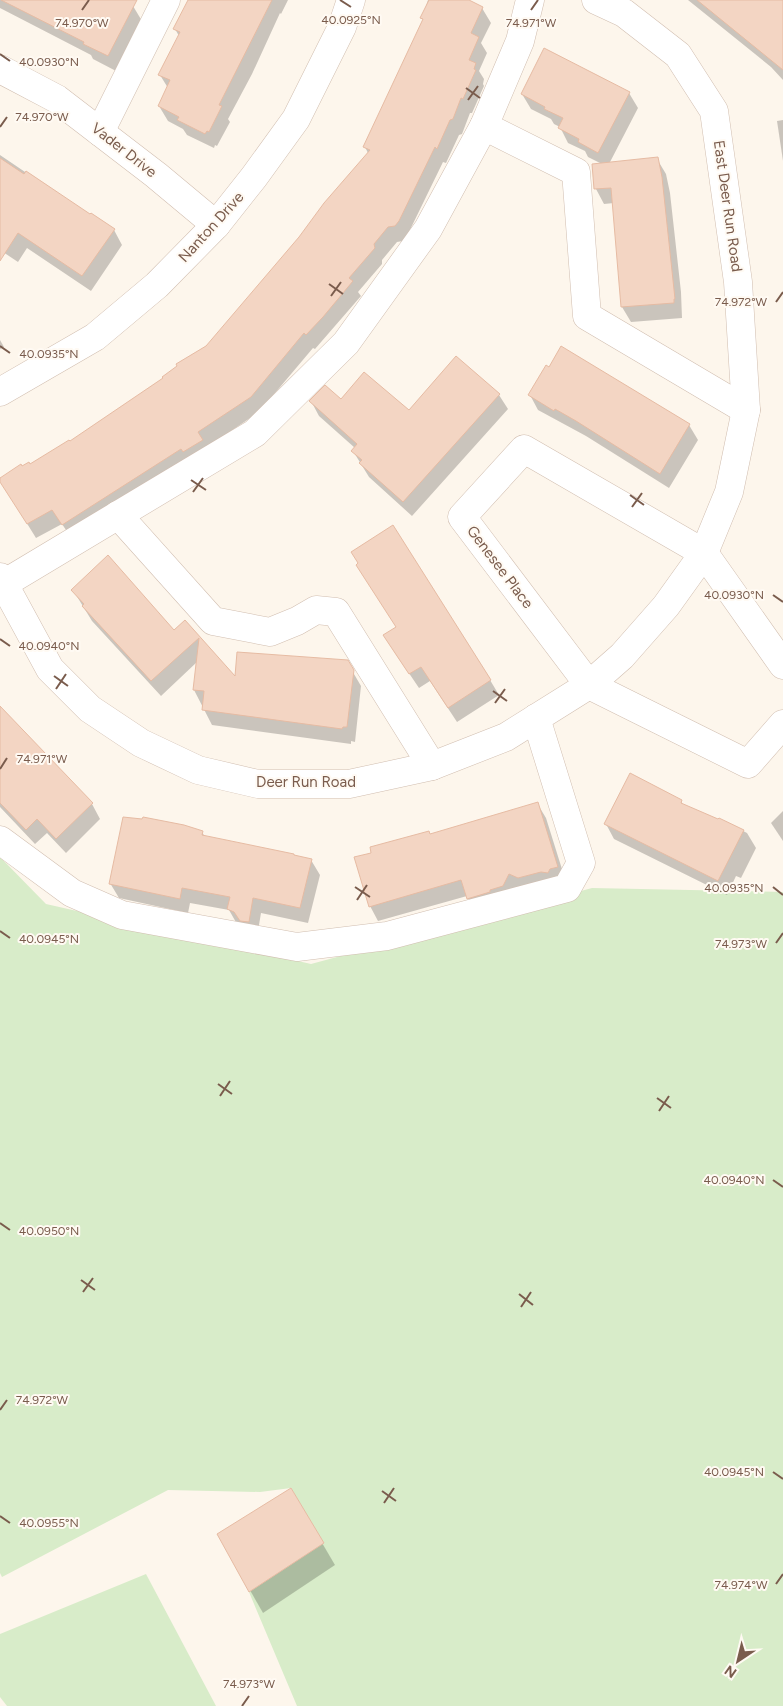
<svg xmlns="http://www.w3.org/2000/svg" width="783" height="1706" font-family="Figtree,sans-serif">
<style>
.green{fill:#d8ecc9}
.shadow{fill:#0003}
.building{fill:#f3d5c3;stroke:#e6bba3}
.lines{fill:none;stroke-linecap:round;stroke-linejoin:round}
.minor-casing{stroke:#d1beb0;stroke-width:29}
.minor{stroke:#fff;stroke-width:28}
.ticks{fill:none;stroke:#7a5c4d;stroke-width:2}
.labels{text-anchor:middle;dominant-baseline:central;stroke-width:4;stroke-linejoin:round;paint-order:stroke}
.street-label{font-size:15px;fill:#7a5c4d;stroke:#fffaf3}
.ticks-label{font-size:12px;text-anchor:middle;fill:#7a5c4d;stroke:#fffaf3;stroke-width:4;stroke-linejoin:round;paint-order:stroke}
</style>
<rect width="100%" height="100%" fill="#fdf6ec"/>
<g class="green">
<path d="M0,857L46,904L311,964L592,888L783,892V1706H297L249,1592L323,1543L291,1488L260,1492L168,1490L2,1577L0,1573Z"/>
<path d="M146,1574L216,1706H7L0,1697V1634Z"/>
</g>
<g class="shadow">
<path d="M0,0H122L133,6L142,21L116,71L93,59L91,55L0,8Z"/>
<path d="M197,0H288L281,14L280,13L252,74L228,119L230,122L217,146L215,145L214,148L187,135L183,129L168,121L159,106L168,88L160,75L179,36L175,29Z"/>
<path d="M428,0H466L482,8L491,23L481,43L487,53L479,71L484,79L483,84L484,86L472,113H470L462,134L459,135L446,163L443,162L407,236L403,241L397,242L382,260V264L358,292L361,296L315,349L313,348L259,412L72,539L62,524L36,538L0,480L30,465L69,443L164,378L207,347L300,238L368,153L365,147L424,21L422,18Z"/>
<path d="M688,0H783V80L771,67Z"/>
<path d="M629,93L638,108L609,164L657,159L666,174L670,193L681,292L682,318L631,322L622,307L614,203L604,204L596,189L602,164L588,157L585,151L568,143L560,127L554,124L551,119L531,109L522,94Z"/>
<path d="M783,120V161L777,121Z"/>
<path d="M0,155L90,216L114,230L122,245L91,291L27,248L18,262L0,250Z"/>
<path d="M0,340L4,347L0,349Z"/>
<path d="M499,395L508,409L412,516L369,477L353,451L355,448L319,416L311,401L341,400L409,412Z"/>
<path d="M530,395L689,425L698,440L669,488L586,436L538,410Z"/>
<path d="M73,590L174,632L185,622L236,678L347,662L361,686L355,742L351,741V744L212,725L194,690L197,662L161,696L92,621Z"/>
<path d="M397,628L490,680L499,695L457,722L430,681L419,688L394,651Z"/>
<path d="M0,708L92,804L100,819L66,853L47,833L35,844L0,807Z"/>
<path d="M681,801L683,805L719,820L720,819L747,833L756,848L741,878L736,876L727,895L614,839L606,824Z"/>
<path d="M537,803L546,818L566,882L477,913L467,896L378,921L370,906L430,835Z"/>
<path d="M783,811V841L771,823Z"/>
<path d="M202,832L205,837L311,860L320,875L308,923L261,913L257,937L237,924L229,910L190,903L188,913L119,898L110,883Z"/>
<path d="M291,1490L335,1565L263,1613L218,1534Z"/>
</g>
<g class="building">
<path d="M1,0H137L108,56L83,44L84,42Z"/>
<path d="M188,0H272L219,105L222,106L209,132L207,131L205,134L177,120L179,117L158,106L170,80L158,75L180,32L173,29Z"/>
<path d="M429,0H469L483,7L471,33L479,37L469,60L476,63L474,69L476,70L463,99L461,98L453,119L450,120L437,149L435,147L399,221L395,226L388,227L374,244L375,248L349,278L353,281L323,317L306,335L304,333L251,397L198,432L203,440L183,452L181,449L62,525L52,510L27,524L0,482V478L21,464L22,466L29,462L30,464L69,440L70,441L163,378L162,377L177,366L176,364L206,346L299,237L324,203L370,150L363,147L423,19L420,18Z"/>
<path d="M697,0H783V70Z"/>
<path d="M544,48L630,92L598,153L578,142L579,139L558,128L563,118L544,109L545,107L521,94Z"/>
<path d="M658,157L662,177L675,299H674V303L621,307L611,188L594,189L592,164Z"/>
<path d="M0,158L24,174L26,171L90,214L91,213L115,229L82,276L18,233L0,261Z"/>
<path d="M561,346L690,424L660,474L576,421L555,409L554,411L528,395L546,365L549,367Z"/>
<path d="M456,356L500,394L403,502L359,463L362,460L351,451L357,444L309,401L325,385L341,399L364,372L409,410Z"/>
<path d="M393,525L491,680L448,708L421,667L409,674L383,635L396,627L356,565L358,563L351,552Z"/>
<path d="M108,555L174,630L185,620L235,676L237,652L348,660L354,670L347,727H343L342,729L202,710L204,691L193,690L199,638L151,681L82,606L84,604L71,590Z"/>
<path d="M0,706L93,803L56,839L37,819L26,830L0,803Z"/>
<path d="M630,773L682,800L681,803L718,819L719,818L744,830L718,881L604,824Z"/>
<path d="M538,802L558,867L550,869L548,873L541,872L518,878L509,874L503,886L490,890V892L467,899L461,880L369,907L354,857L371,853L370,847L429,831L430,834Z"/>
<path d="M123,817L142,819L143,817L184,825L203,831L202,835L294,854V855L312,859L300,908L253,898L249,922L240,921L234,912L227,909L230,897L182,888L180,899L109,884Z"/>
<path d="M291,1488L324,1543L249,1592L217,1534Z"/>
</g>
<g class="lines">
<g class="minor-casing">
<g id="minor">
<path d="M530,0L520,41L484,126L576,172L587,316L746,410"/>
<path d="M0,69L57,99L156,175L216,225"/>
<path d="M100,132L166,0"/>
<path d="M0,392L95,337L157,285L216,225L254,177L296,119L342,27L351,0"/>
<path d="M118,515L213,621L270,632L297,621L316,610L336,612L432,766"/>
<path d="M0,577L50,669L90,709L141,743L198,770L258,784H349L432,766L506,737L589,685L622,656L666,606L704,553L729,492L746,410L738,282L714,111L678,55L624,13L596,0"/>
<path d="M0,586L255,433L346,343L428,229L484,126"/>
<path d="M783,665L704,553L524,449L462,517L589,685L748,764L783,724"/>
<path d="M0,840L72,893L122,915L297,947L387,936L567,888L581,863L536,718"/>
</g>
</g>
<use href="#minor" class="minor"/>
</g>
<path class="ticks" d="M340,0L351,7M82,10L89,0M531,10L538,0M0,54L10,61M466,88L480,98M468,100L478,86M0,127L7,117M329,284L343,294M331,296L341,282M776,302L783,292M0,346L10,353M191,480L206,490M193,492L203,478M630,495L644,505M632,507L642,493M773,595L783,602M0,639L10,646M54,676L68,686M56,689L66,674M493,691L507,701M495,703L505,689M0,769L7,758M355,887L370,897M773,887L783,895M357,900L367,885M0,931L10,938M776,943L783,933M218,1084L232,1094M220,1096L230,1081M657,1098L671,1108M659,1111L669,1096M773,1180L783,1187M0,1223L10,1230M81,1280L95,1290M83,1292L93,1278M519,1294L533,1305M521,1307L531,1292M0,1410L7,1400M773,1472L783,1479M382,1491L396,1501M384,1503L394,1488M0,1516L10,1523M776,1584L783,1574M242,1706L249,1696"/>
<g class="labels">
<g class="street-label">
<text transform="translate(124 150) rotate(38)">Vader Drive</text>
<text transform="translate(728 206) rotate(82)">East Deer Run Road</text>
<text transform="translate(211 227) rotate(-48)">Nanton Drive</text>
<text transform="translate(500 567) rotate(53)">Genesee Place</text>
<text x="306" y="782">Deer Run Road</text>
</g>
</g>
<g class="ticks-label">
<text x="351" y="24">40.0925°N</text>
<text x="82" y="27">74.970°W</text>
<text x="531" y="27">74.971°W</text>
<text x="49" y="66">40.0930°N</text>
<text x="42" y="121">74.970°W</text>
<text x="741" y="306">74.972°W</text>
<text x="49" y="358">40.0935°N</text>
<text x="734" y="599">40.0930°N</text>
<text x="49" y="650">40.0940°N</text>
<text x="42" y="763">74.971°W</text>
<text x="734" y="892">40.0935°N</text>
<text x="49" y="943">40.0945°N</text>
<text x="741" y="948">74.973°W</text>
<text x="734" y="1184">40.0940°N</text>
<text x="49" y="1235">40.0950°N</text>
<text x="42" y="1404">74.972°W</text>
<text x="734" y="1476">40.0945°N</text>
<text x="49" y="1527">40.0955°N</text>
<text x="741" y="1589">74.974°W</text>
<text x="249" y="1688">74.973°W</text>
</g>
<g transform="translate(738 1661) rotate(215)" stroke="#fffaf3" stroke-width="4" paint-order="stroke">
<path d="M0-4L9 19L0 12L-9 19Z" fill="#7a5c4d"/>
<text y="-8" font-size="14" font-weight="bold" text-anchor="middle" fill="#7a5c4d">N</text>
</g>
</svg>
